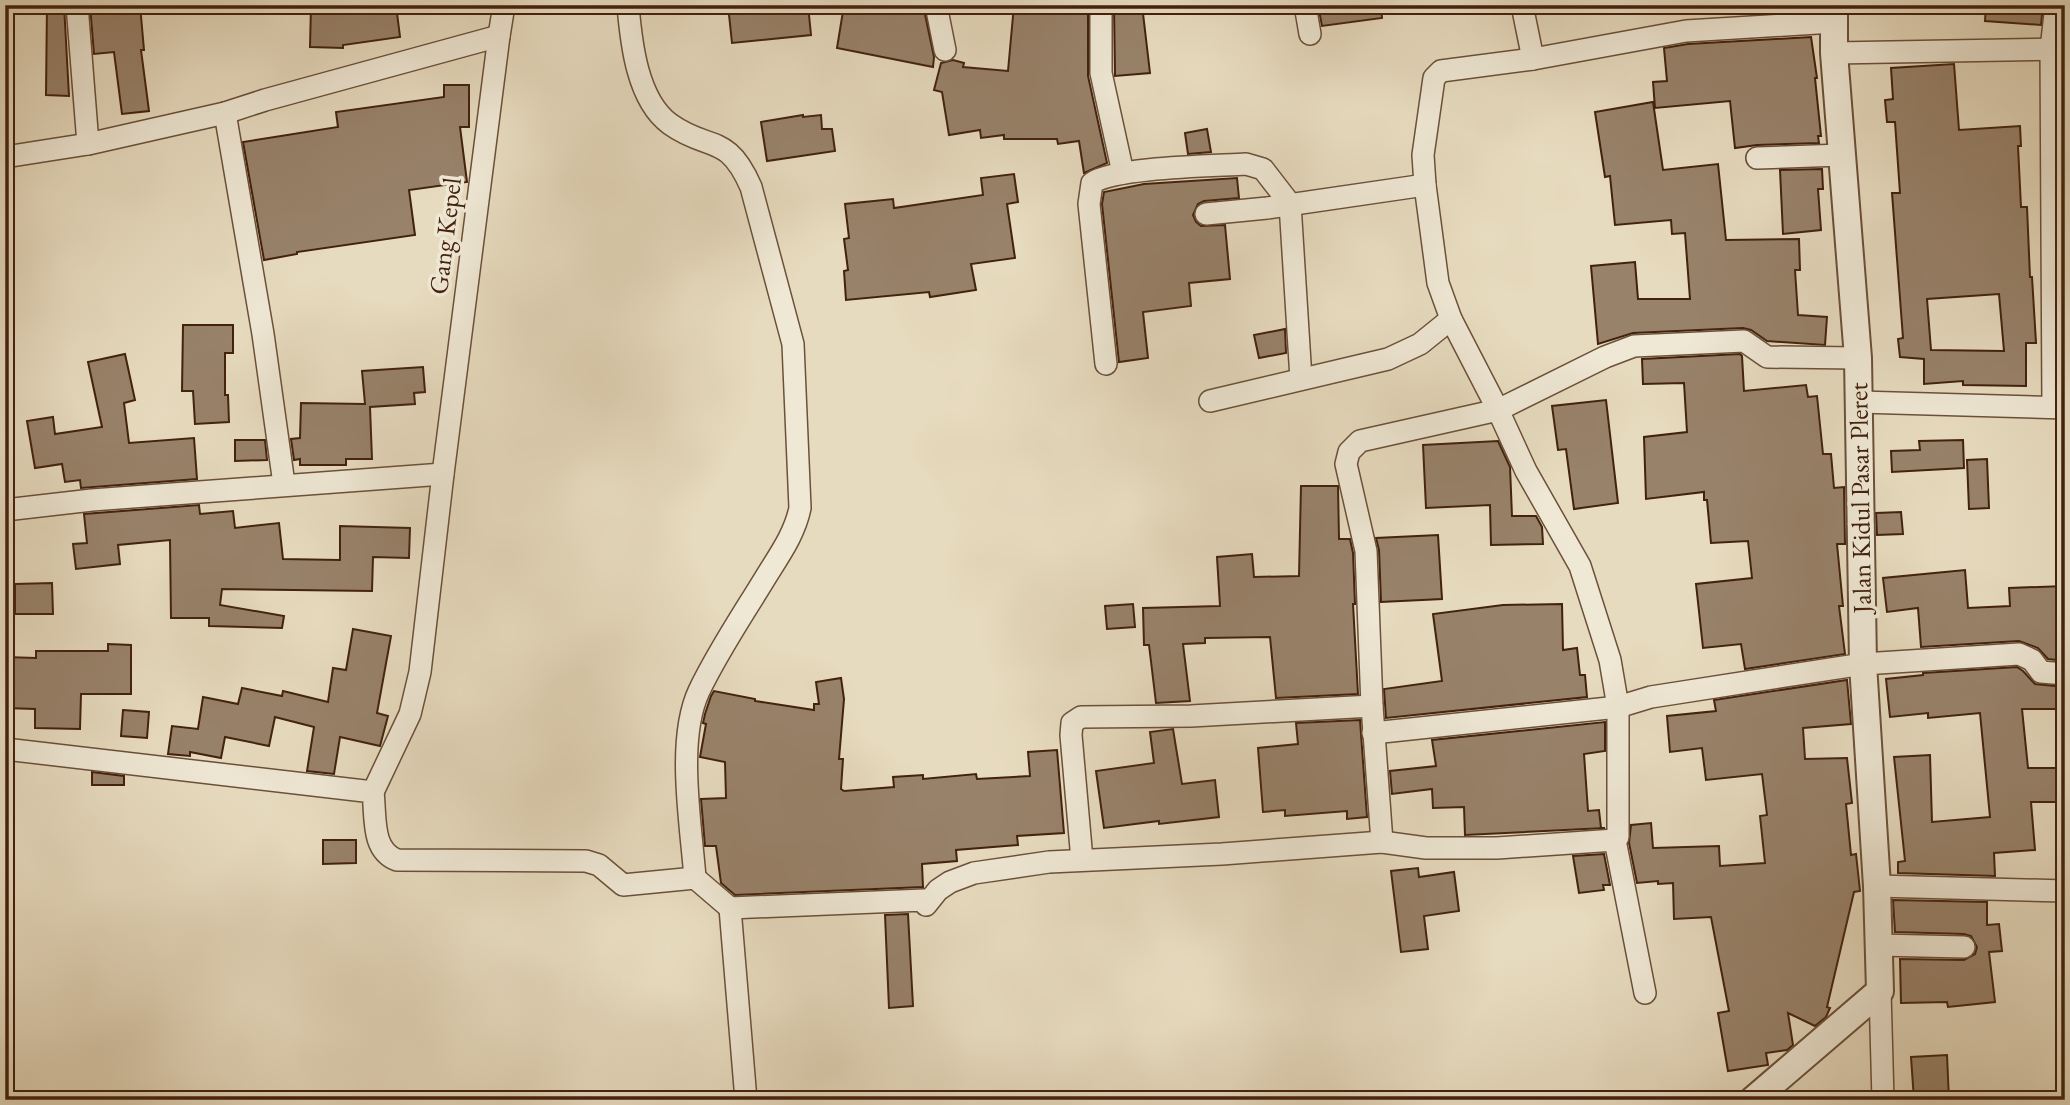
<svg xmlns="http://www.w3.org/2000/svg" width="2070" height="1105" font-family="'EB Garamond',serif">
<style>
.building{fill:#98826a;stroke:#42210e;stroke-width:2;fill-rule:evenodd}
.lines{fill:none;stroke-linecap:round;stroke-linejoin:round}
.minor-casing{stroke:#6b503a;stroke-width:24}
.tertiary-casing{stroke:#6b503a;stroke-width:30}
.minor{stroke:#efe8d5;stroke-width:21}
.tertiary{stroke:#efe8d5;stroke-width:26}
.labels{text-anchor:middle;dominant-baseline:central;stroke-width:7;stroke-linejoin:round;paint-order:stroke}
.street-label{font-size:26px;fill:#42210e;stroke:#efe8d5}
</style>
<rect width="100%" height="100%" fill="#e7dbbf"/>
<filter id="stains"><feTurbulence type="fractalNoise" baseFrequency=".00286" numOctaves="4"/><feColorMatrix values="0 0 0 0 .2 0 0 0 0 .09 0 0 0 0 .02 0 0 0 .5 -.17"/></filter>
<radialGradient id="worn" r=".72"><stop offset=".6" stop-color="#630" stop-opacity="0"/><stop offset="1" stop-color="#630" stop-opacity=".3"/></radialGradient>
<g class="building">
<path d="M47,5H64L69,96L46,95Z"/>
<path d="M90,5H140L144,50H141L149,111L122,114L114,52L94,54Z"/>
<path d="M311,5H396L400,37L343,45V48L310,47Z"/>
<path d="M728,5H808L811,35L732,43Z"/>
<path d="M844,5H923L934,57L933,67L837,48Z"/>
<path d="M1014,5H1088V76L1107,163L1084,173L1079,141L1058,144L1057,139H1004V135L981,138L980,130L949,135L942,92L934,90L941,63L953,60L964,63L963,67L1008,71Z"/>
<path d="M1114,5H1142L1150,73L1115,76Z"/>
<path d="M1318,5H1381L1382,18L1322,26Z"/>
<path d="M1986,5H2043L2041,25L1985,21Z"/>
<path d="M1811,37L1817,78H1815L1821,136H1818L1819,143L1757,145L1735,148L1730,101L1655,108L1653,82L1667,81L1664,48L1688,44Z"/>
<path d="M1954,64L1959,130L2020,126L2021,146H2018L2021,207H2027L2030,277H2032L2036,343H2026V386L1963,385V381L1924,384V359L1900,357L1898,339L1903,338L1892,193H1900L1895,122H1887L1885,100L1893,99L1891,68ZM1999,294L2004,351L1931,350L1927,299Z"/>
<path d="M444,85H469V127H460L467,182L409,190L415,235L297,252V254L264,260L243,142L338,127L336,112L444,97Z"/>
<path d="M1653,102L1663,170L1718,164L1726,240L1799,239L1800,270H1795L1798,315L1827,317L1825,345L1767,341L1751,330L1743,328L1633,333L1598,344L1591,266L1635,262L1638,299H1690L1685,233L1672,234L1671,220L1615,225L1610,176L1605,177L1595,112Z"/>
<path d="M803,115V117L821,115L822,129H832L835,151L767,161L761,122Z"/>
<path d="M1207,129L1211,152L1188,154L1185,133Z"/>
<path d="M1822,169L1823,189H1818L1821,230L1783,234L1780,170Z"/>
<path d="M1014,174L1018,202L1007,204L1015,258L971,264L976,290L930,297L929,292L846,300L844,271L848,270L844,239L849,238L845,204L893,199L894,208L983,195L981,178Z"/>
<path d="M1237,178L1239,198L1204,201L1198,204L1193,215L1196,222L1201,226L1225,225L1230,279L1189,283L1191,306L1143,312L1148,358L1119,362L1102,204L1104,192L1144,184Z"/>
<path d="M183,325H233V353H225V395H228L229,422L195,424L193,391H182Z"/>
<path d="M1285,329L1286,353L1259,358L1254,335Z"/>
<path d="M125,354L135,400L124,403L129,443L194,438L197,479L81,488L80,480L65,482L62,464L35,468L27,421L53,417L55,434L102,427L88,362Z"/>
<path d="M1740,354L1742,356L1744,391L1806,385L1808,397L1817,396L1823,454H1831L1834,488L1844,487L1845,544H1837L1843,606H1839L1845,654L1745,669L1741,644L1703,648L1696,584L1752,578L1748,541L1711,543L1707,500H1704V492L1646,499L1644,437L1687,432L1684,383L1643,384L1642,359Z"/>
<path d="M423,367L425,392L414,393L415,404L370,407L372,459H346V465H300V459L294,460L291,439L300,438L301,403L365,404L362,371Z"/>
<path d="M1606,400L1618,503L1574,509L1566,449L1558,450L1552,406Z"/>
<path d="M235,440H265L267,460L235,461Z"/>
<path d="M1963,440L1964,468L1892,472L1891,451L1920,450L1919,441Z"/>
<path d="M1498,441L1510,467L1512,516H1536L1542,527L1543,544L1491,545L1490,505L1426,508L1423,445Z"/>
<path d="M1987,459L1989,508L1969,509L1967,460Z"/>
<path d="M1301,486H1338L1339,539H1350L1353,553L1355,604H1353L1358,694L1276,698L1270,637L1205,638V643L1183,644L1190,701L1156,703L1149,645H1144L1143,608L1220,606L1217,557L1252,554L1254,577L1299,576Z"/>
<path d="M199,505L200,514L233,511L235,528L279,523L283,559L340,560V526L410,528L409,558L373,557L372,591L222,589L220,605L284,616L282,628L209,626V618H171L170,540L118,545L120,564L76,569L73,544L87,543L84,514Z"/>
<path d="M1901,512L1903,534L1877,535L1876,513Z"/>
<path d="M1438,535L1442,599L1381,602L1379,550L1376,538Z"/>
<path d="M1965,570L1968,608L2010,606L2009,588L2065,586V661L2048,659L2038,648L2019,641L1921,647L1918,608L1887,612L1883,578Z"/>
<path d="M52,583L53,614H15V584Z"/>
<path d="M1133,604L1135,627L1107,629L1105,606Z"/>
<path d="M1562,604L1563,650L1577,648L1580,675H1585L1587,697L1386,718L1384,689L1442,681L1433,614L1503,605Z"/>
<path d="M353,629L391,636L377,713L388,716L380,746L340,737L334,774L307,771L314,727L275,717L269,746L225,737L221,758L190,752V756L168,754L172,726L198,729L203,697L238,704L242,688L282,696L283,691L328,702L333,668L346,670Z"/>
<path d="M108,644L131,645V694H81L80,729L35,728V709L5,708V657L36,658V651H108Z"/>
<path d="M2017,667L2023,671L2035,684L2065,687V709H2022L2028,768H2065V802H2031L2035,850L1994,853L1995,876L1898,873V862L1905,861L1894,757L1930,755L1932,822L1990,817L1980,713L1928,718V713L1890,717L1886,679L1923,675V673Z"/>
<path d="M841,678L844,699L839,759H843L841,789L844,791L894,787L893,777L923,775V779L976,774L977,779L1030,776L1028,752L1057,750L1064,833L1017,836L1018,845L956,850L957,861L922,864L923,887L735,895L721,883L716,846H705L701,799L726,798L725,762L700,757L706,724L703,723L705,714L711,696L714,691L755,699V701L814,710V704H819L816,682Z"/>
<path d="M1847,680L1851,724L1803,728L1805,759L1847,758L1852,803L1846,804L1851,855L1856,854L1860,891L1854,892L1827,1007L1830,1008L1826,1017L1815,1026L1788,1013L1793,1045L1787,1050L1766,1053L1768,1065L1728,1071L1718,1013L1729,1011L1711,917L1674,919L1673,883L1658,884V881L1637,883L1629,843L1631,825L1651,823L1653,848L1719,846L1720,866L1765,863L1760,816L1767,815L1762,774L1706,780L1702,748L1670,752L1667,716L1716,711L1714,700Z"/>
<path d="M123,710L149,712L147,738L121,736Z"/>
<path d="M1360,720L1367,817L1347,819V811L1285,816V810L1263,812L1258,748L1298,744L1296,723Z"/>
<path d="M1605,722V751L1584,754L1588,811L1599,810L1601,828H1605L1465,835L1464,807L1433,808L1432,789L1392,794L1390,771L1436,766L1432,740Z"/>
<path d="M1173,729L1182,784L1215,780L1219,817L1159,824V821L1104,828L1096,771L1154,763L1150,732Z"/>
<path d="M92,772L124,776V785H92Z"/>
<path d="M323,840H356V863L323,864Z"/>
<path d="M1604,854L1610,885H1603L1604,890L1579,893L1573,856Z"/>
<path d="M1418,868L1419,877L1454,872L1459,911L1424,916L1428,949L1401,952L1391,871Z"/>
<path d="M1893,900L1987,902V925L1999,924L2002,951L1989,952L1995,1002L1948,1007L1947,1002L1901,1003L1900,959L1964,960L1975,954L1977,947L1971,936L1964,934L1895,932Z"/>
<path d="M908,914L913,1006L889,1008L885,915Z"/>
<path d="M1947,1055L1949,1100H1914L1911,1057Z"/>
</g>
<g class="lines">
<g class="minor-casing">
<g id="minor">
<path d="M77,5L88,144"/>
<path d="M628,5C631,42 637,100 670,124C709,152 727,132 751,187L793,344L800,508C795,533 780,554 767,575C744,613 718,651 699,691C676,740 691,824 695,878"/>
<path d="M936,5L945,50"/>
<path d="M1101,5V73L1123,173"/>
<path d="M1305,5L1310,34"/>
<path d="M1522,5L1533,59"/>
<path d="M1834,53L2063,49"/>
<path d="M225,113L263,334L284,484"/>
<path d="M5,157L88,144L225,113L265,100L499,36"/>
<path d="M1757,158L1842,155"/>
<path d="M1206,214L1267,208L1425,185"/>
<path d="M1106,364L1089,204L1092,183C1115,167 1214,166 1246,164L1263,169L1290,204L1301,379"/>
<path d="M1210,401L1388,359L1420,344L1451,319"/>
<path d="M1859,402L2065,408"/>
<path d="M2053,407L2051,49L2056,5"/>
<path d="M5,510L92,500L443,474"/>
<path d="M1372,706L1366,551L1346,464L1349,452L1360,441L1498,410L1605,357L1634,346L1744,341L1767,357L1858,358"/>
<path d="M1373,733L1618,707L1651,697L1863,664L2019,654L2032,660L2041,672L2065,674"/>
<path d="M5,749L373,792C376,817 371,850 397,860L586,861L599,865L623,885L695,878L730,908L924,900L926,905L938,890L950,882L974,873L1049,862L1222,854L1382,842L1426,848H1497L1615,840L1645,993"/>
<path d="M373,792L410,714L420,672L443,474L499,36L504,5"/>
<path d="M1615,840L1618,837V707L1610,660L1580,566L1526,471L1498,410L1451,319L1438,283L1425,185L1423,155L1434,78L1441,71L1533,59L1686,31L1834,22"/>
<path d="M1082,860L1071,735L1072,723L1081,717L1191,716L1372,706L1382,842"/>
<path d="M1877,886L2065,891"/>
<path d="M730,908L746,1100"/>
<path d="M1879,945L1964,947"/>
<path d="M1880,991L1883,1100"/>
</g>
</g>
<g class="tertiary-casing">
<path id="tertiary" d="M1753,1100L1880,991L1877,886L1863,664L1858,358L1834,53V5"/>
</g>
<use href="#minor" class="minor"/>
<use href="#tertiary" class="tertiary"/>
</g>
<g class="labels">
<g class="street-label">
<text transform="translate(445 236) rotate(-83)">Gang Kepel</text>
<text transform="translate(1860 498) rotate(-91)">Jalan Kidul Pasar Pleret</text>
</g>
</g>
<rect width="2070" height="1105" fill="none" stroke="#e7dbbf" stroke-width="28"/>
<rect x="7" y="7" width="2056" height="1091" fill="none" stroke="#42210e" stroke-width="3.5"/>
<rect x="14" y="14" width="2042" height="1077" fill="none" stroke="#42210e" stroke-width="2"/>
<rect width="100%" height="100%" filter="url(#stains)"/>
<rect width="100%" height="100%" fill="url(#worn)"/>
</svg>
